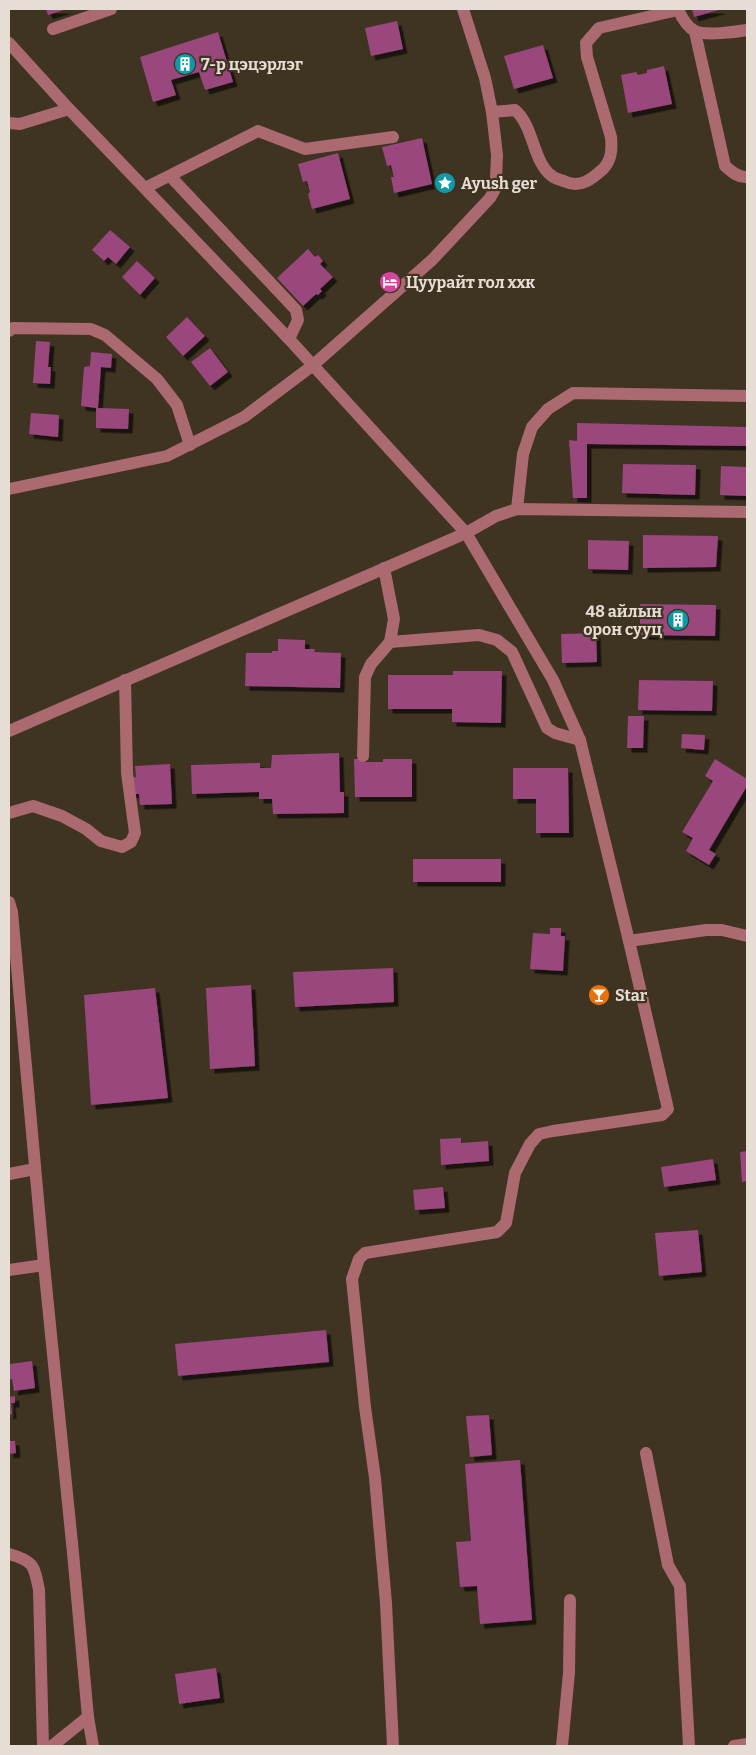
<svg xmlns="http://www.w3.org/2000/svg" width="756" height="1755" font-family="Bitter,serif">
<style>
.building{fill:#99467d;filter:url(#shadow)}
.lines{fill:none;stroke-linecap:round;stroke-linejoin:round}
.minor{stroke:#ab6970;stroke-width:12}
.labels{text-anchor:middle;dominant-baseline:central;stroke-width:4.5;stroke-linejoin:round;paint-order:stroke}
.poi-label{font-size:16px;font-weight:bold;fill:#e6ded4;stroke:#3f3322;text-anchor:start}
</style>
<defs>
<filter id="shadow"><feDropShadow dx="4.5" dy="4.5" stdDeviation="0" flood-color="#0009"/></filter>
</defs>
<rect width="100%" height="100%" fill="#3f3322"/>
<g class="building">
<path d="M46,9H67L48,15Z"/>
<path d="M692,9H722L694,17Z"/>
<path d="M397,21L403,49L371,56L365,28Z"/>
<path d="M218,32L233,82L205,90L199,72L171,80L176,95L153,102L140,57Z"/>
<path d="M543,45L553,78L514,89L504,56Z"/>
<path d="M664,66L672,104L628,113L621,75L636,72L638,75L647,73V70Z"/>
<path d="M422,138L432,184L394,193L391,177H394L391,165L387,166L382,147Z"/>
<path d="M338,153L350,199L312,209L308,194L310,192L307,181L303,182L298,164Z"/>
<path d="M110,230L130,247L116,264L108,257L104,261L92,250Z"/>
<path d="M308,249L315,257L318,255L323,261L320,264L333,277L320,289L322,291L318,295L316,294L303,306L277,278Z"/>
<path d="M137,261L155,278L140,295L122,277Z"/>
<path d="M187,317L205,336L183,356L166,337Z"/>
<path d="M36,341L50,342L48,367H51L50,384L33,383Z"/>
<path d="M210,348L228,372L210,386L191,362Z"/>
<path d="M91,352L112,354L111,368L101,367L98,408L129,409L128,429L96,428V408L81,406L84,367L90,366Z"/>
<path d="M31,413L59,415L58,437L29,434Z"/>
<path d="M577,423L747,427V446L587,444V498H573L569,440L577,441Z"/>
<path d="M623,464L696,465L695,495L622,493Z"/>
<path d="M721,466L747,467V496L720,495Z"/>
<path d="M643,535L718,536L716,567L643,568Z"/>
<path d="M588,540L629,541L628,570L588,569Z"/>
<path d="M640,604L716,605L715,636L640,635Z"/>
<path d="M596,633L597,662L562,663L561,634Z"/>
<path d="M278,639L305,640V649H315L314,652L341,653L340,688L245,686L246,653H272V651H278Z"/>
<path d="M453,671H502L501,723L452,722V709H388V675H453Z"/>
<path d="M639,680L713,681L712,711L638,710Z"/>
<path d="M628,716H644L643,748H627Z"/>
<path d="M682,734L705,735L704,750L681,748Z"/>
<path d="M339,753L340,792H344V813L273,814L272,799H259V792L192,794L191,765L260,763V768H271L272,755Z"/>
<path d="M354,759H363L365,762H383V759H412V797H355Z"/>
<path d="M715,759L747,779V786L709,850L716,854L709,865L686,851L693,838L682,832L713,781L705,776Z"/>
<path d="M170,764L172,804L140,805L139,794H131L130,778L136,777L135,766Z"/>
<path d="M513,768H568L569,833H536V799H513Z"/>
<rect x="413" y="859" width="88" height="23"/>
<path d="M550,928H561V936H565L563,971L530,969L533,933L550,934Z"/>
<path d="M393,968L394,1002L295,1007L293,972Z"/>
<path d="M251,985L255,1066L210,1069L206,988Z"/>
<path d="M155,988L168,1098L91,1105L84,995Z"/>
<path d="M461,1138V1143L488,1141L489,1161L441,1165L440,1139Z"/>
<path d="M747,1151V1181L742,1182L740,1152Z"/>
<path d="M713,1159L716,1180L664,1187L661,1167Z"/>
<path d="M443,1187L445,1208L415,1210L413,1190Z"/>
<path d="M698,1230L702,1272L659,1276L655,1233Z"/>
<path d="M326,1330L329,1362L178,1376L175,1344Z"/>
<path d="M32,1361L35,1388L14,1391L12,1379L9,1380L10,1364Z"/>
<path d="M15,1396V1403H11L12,1414L9,1415V1397Z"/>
<path d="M489,1415L492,1455L470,1457L466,1416Z"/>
<path d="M9,1441H15L16,1453L9,1454Z"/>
<path d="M520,1460L532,1620L480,1624L477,1586L460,1587L456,1542L471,1541L465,1464Z"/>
<path d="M216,1668L220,1698L179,1704L175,1674Z"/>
</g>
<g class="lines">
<g class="minor">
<path d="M678,9C681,16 687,27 695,31C704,36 736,32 747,30"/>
<path d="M53,29L111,9"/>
<path d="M695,32L725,166C731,171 738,178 747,177"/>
<path d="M9,43L69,109L289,339L466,533L553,680L580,740L629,941L668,1109L662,1115L553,1131L539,1134L530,1144L515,1173L506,1223L497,1232L365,1253L359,1259L352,1279L365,1407L375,1478L386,1603L393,1746"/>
<path d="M492,112L515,110C534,126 533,163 552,176C555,179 562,180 566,182C581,188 592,179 603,169C612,160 612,148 611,137L587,57L586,43L599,28L678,10"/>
<path d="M9,123L20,124L69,109"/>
<path d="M170,176L296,310L298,320L289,339"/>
<path d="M145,188L258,131L305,149L393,137"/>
<path d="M9,331L13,328L91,329L105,335L157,379L177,405L190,445"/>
<path d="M9,489L167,456L244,417L312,366L432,260L490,198L495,189L496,179L497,155L492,112L485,78L463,9"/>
<path d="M517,509L523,454L532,427L548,409L573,393L747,396"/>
<path d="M390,642L479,635L497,640L512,652L547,728L555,733L580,740"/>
<path d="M9,731L466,533L496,516L517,509L747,512"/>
<path d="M363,756L365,677L371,664L390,642L394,619L384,568"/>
<path d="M9,813L33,806L62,816L86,829L101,841L122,847L131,842L135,833L127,773L125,680"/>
<path d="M9,902L12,912L44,1265L73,1553L88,1717L93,1746"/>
<path d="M629,941L706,930H722L747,936"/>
<path d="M9,1174L35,1169"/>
<path d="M9,1270L44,1265"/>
<path d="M646,1453L668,1565L680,1586L689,1746"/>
<path d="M9,1554C34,1561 34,1565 39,1590L43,1746"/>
<path d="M52,1746L88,1717"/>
<path d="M562,1746L569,1673L570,1600"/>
<path d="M734,1746L747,1744"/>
</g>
</g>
<defs>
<g id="building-disc" transform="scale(1.125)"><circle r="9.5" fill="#0f9aa8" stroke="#3f3322"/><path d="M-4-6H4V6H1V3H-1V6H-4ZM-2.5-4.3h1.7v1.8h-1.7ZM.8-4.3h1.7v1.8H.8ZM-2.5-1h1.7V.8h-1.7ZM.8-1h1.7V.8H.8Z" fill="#fff"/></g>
<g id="sight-disc" transform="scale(1.125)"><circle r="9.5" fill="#0f9aa8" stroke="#3f3322"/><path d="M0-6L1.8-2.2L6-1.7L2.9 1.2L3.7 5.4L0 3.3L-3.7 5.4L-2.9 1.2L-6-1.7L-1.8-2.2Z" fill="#fff"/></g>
<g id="hotel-disc" transform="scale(1.125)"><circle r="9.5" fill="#d1479c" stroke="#3f3322"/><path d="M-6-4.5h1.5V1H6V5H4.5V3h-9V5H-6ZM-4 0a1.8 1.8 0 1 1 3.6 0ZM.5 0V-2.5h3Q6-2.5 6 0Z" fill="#fff"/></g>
<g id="bar-disc" transform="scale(1.125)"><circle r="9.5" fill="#e8710a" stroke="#3f3322"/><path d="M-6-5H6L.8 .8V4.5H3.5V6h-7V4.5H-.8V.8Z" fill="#fff"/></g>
</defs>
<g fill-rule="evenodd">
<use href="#building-disc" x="185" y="64"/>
<use href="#sight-disc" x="445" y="183"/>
<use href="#hotel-disc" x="390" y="282"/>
<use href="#building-disc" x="678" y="620"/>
<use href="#bar-disc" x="599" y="995"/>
</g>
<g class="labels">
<g class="poi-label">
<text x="201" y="64">7-р цэцэрлэг</text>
<text x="461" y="183">Ayush ger</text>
<text x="406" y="282">Цуурайт гол ххк</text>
<text x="662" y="611" text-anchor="end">48 айлын<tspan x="662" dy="18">орон сууц</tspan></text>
<text x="615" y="995">Star</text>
</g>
</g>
<rect width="756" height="1755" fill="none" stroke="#e6ded4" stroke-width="20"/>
</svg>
